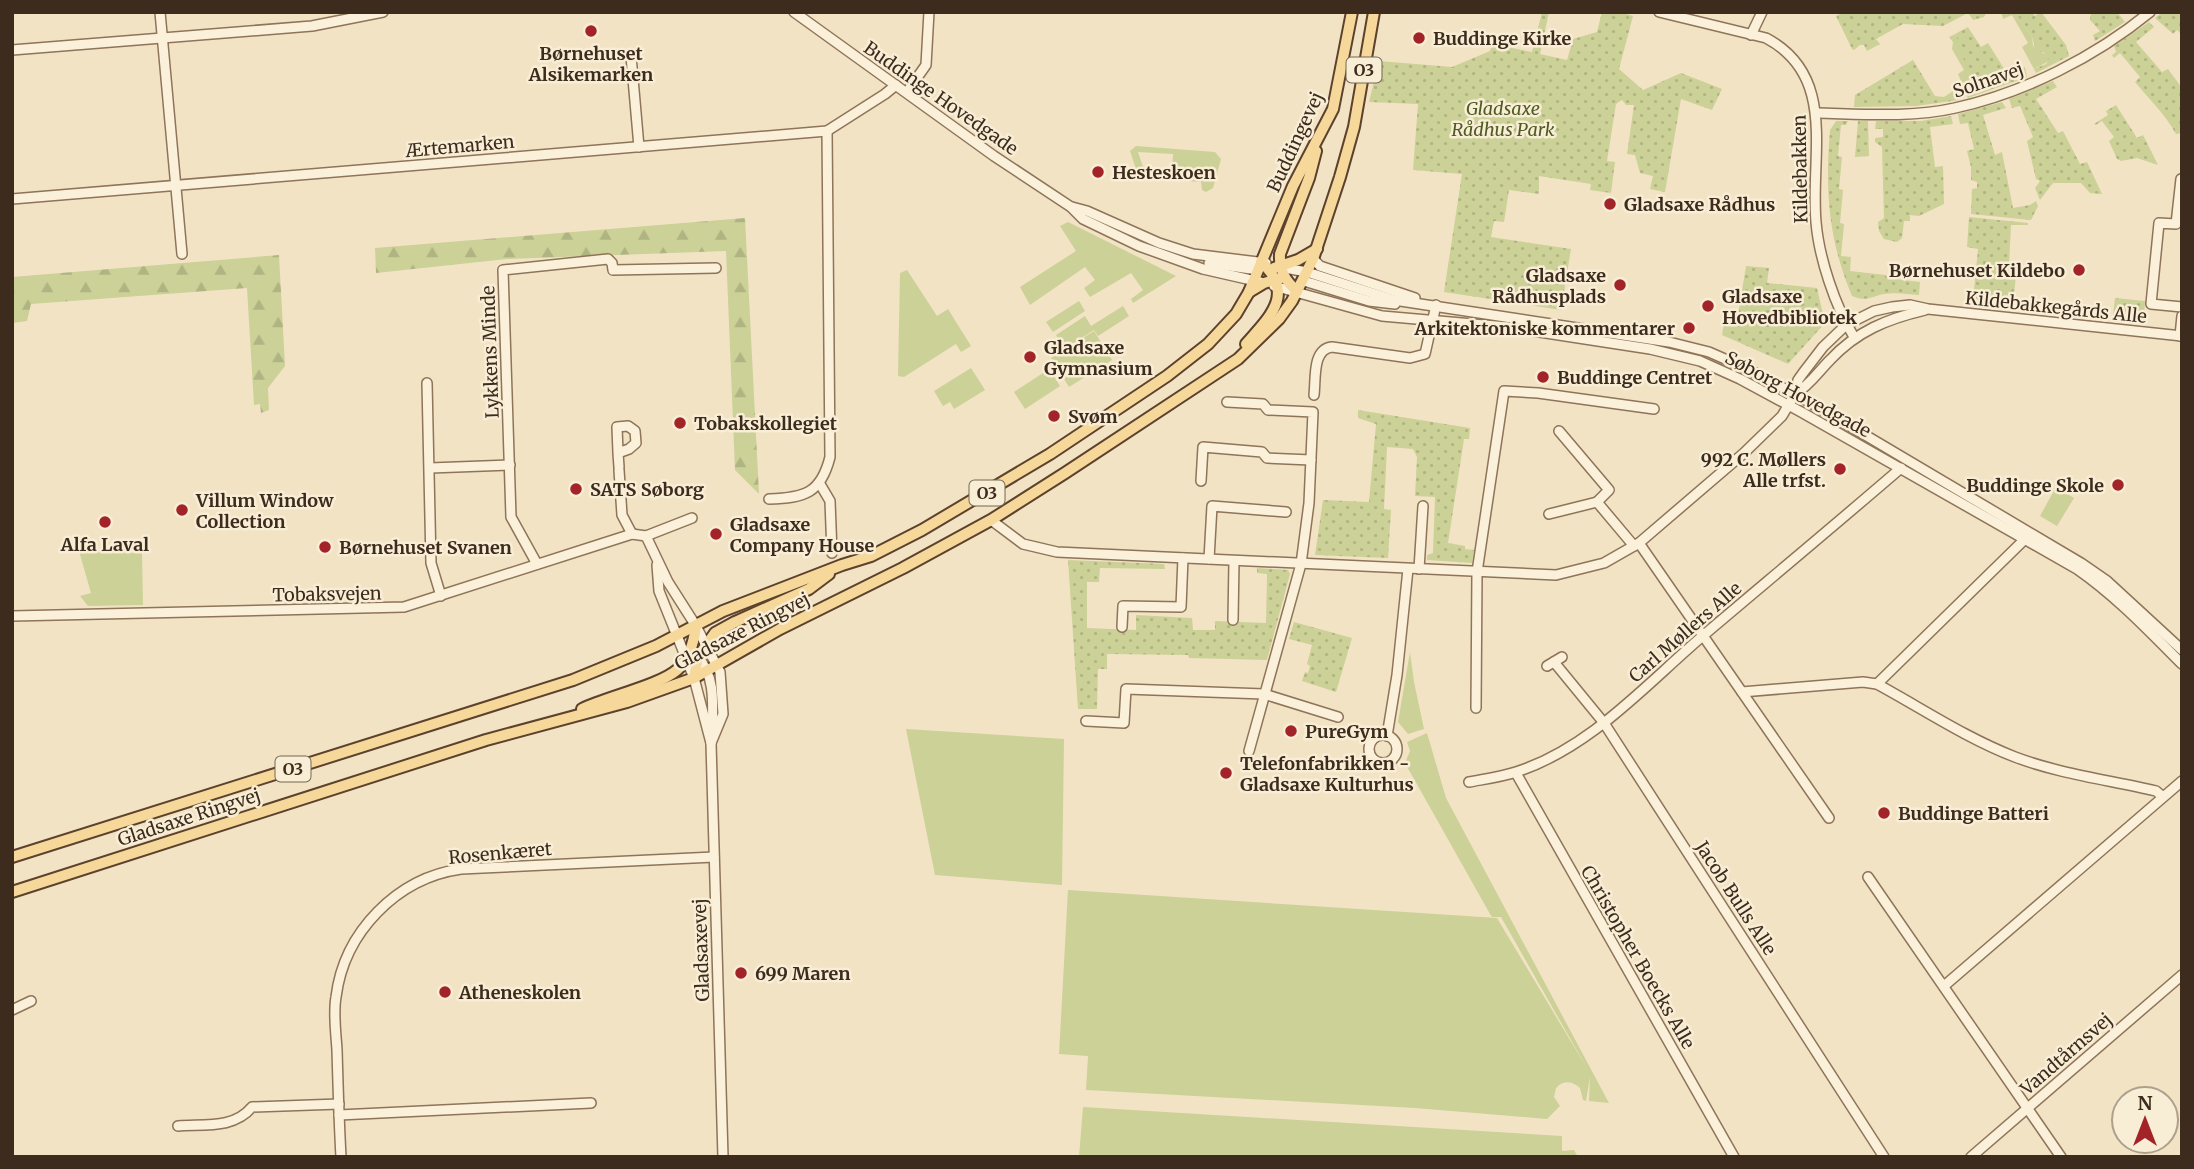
<svg xmlns="http://www.w3.org/2000/svg" width="2194" height="1169" font-family="Merriweather,serif">
<style>
.green{fill:#ccd197}
.forest{fill:url(#forest-firs)}
.park{fill:url(#park-dots)}
.lines{fill:none;stroke-linecap:round;stroke-linejoin:round}
.minor-casing{stroke:#8e7459;stroke-width:12}
.major-casing{stroke:#5c422d;stroke-width:14}
.minor{stroke:#fbf0d9;stroke-width:9}
.major{stroke:#f7d89b;stroke-width:10}
.poi-dot{fill:#a22428;stroke:#f8edd5;stroke-width:2.5}
.labels{text-anchor:middle;dominant-baseline:central;stroke-width:5;stroke-linejoin:round;paint-order:stroke}
.shield{fill:#f8edd5;stroke:#756655;stroke-width:2}
.shield-label{font-size:16px;font-weight:bold;fill:#3d2c1e}
.poi-label{font-size:18px;font-weight:bold;fill:#3d2c1e;stroke:#f8edd5;text-anchor:start}
.street-label{font-size:18px;fill:#3d2c1e;stroke:#f8edd5}
.park-label{font-size:18px;font-style:italic;fill:#4f5b23;stroke:#f8edd5}
</style>
<defs>
<pattern id="forest-firs" width="22" height="20" patternUnits="userSpaceOnUse" patternTransform="scale(1.75)"><rect width="22" height="20" fill="#ccd197"/><path d="M5 1l3.5 6h-7zM16 11l3.5 6h-7z" fill="#b0b482"/></pattern>
<pattern id="park-dots" width="8" height="8" patternUnits="userSpaceOnUse" patternTransform="scale(1.75)"><rect width="8" height="8" fill="#ccd197"/><path d="M2 2h.1M6 6h.1" fill="none" stroke="#b0b482" stroke-width="1.8" stroke-linecap="round"/></pattern>
</defs>
<rect width="100%" height="100%" fill="#f2e3c5"/>
<g class="green">
<path d="M2001,12H2015L2032,37L2033,46L2047,56L2049,61L2034,69L2022,47L2028,43L2012,15L2003,19Z"/>
<path d="M1955,34L1982,80L1985,89L1966,94L1958,74L1964,70L1952,49L1953,42L1949,37Z"/>
<path d="M1136,146L1215,152L1221,159L1213,188L1206,192L1202,190L1201,182L1175,180L1172,174L1173,154L1138,152L1145,173L1142,176L1138,175L1130,151Z"/>
<path d="M1068,222L1176,276L1133,303L1131,299L1143,290L1131,273L1090,297L1084,288L1095,280L1085,267L1030,305L1020,287L1076,251L1060,226Z"/>
<path d="M907,270L937,316L948,309L971,346L961,352L956,344L904,377L898,376L900,273Z"/>
<path d="M1079,301L1085,311L1053,332L1046,322Z"/>
<path d="M1123,306L1129,316L1098,336L1094,330L1064,349L1056,335L1085,316L1091,326Z"/>
<path d="M1094,331L1112,360L1069,387L1051,358Z"/>
<path d="M971,368L985,390L954,409L950,402L943,406L934,391Z"/>
<path d="M1049,369L1060,386L1025,409L1014,392Z"/>
<path d="M2056,487L2074,498L2057,526L2040,516Z"/>
<path d="M79,551L142,553L143,605L88,606L80,596L91,593Z"/>
<path d="M1410,652L1414,682L1424,729L1408,734L1398,722Z"/>
<path d="M906,729L1064,739L1062,885L935,875Z"/>
<path d="M1427,733L1446,798L1609,1103L1589,1101L1590,1077L1586,1101L1583,1100L1580,1088C1572,1081 1564,1080 1556,1088L1554,1097L1560,1106L1547,1119L1415,1108L1086,1090L1088,1056L1059,1054L1068,890L1497,918L1588,1070L1501,917H1492L1490,914L1405,763L1410,751L1407,742Z"/>
<path d="M1083,1107L1562,1136V1151L1574,1150L1578,1157H1079Z"/>
</g>
<g class="forest">
<path d="M745,218L759,494L735,470L726,251L507,259L376,273L375,248Z"/>
<path d="M279,255L285,366L268,388L269,410L261,413L260,404L254,405L247,288L31,304L27,321L12,323V277Z"/>
</g>
<g class="park">
<path d="M1542,12H1549L1540,54L1567,60L1573,39L1597,32L1602,12H1619L1633,16L1619,69L1643,90L1681,73L1722,89L1712,110L1681,99L1665,192L1650,189L1653,176L1640,173L1635,155L1627,154L1634,105H1626L1622,100L1616,104L1607,161L1615,162L1611,193L1590,190L1591,184L1539,176V194L1509,190L1504,222L1494,221L1491,237L1571,249L1561,310L1444,292L1462,174L1413,170L1418,104L1369,102L1379,61L1452,67L1490,51L1492,44L1532,52Z"/>
<path d="M1844,12H1987L1984,17L1973,20L1968,13L1943,26L1903,24L1876,39L1880,44L1867,51L1864,45H1860L1854,50L1852,49L1836,16Z"/>
<path d="M2015,12H2031L2035,16L2041,12L2066,45L2069,56L2036,73L2034,69L2046,64L2049,60L2043,52L2036,51L2032,37Z"/>
<path d="M2091,12H2117L2125,22L2095,41L2093,35L2100,31L2090,20Z"/>
<path d="M2162,12H2182V35L2177,30L2173,34L2155,18Z"/>
<path d="M2149,22L2154,27L2136,42L2162,72L2168,69L2182,88V133L2176,134C2165,114 2149,99 2135,82L2140,77L2120,53L2114,58L2112,55L2116,52L2114,46Z"/>
<path d="M1968,27L1981,47L1988,43L2008,75L2025,67L2027,77L1968,98L1966,94L1985,89L1982,80L1969,78L1970,71L1959,50L1961,46L1955,34Z"/>
<path d="M1913,60L1935,96L1944,97L1956,89L1960,97L1959,100L1916,106L1854,107L1855,95Z"/>
<path d="M2053,81L2057,87L2036,99L2058,133L2063,131L2080,164L2087,162L2102,194L2090,193L2081,183H2053L2040,200L2035,188L2040,181L2036,179L2027,141L2033,137L2020,106L2012,108L2009,99Z"/>
<path d="M2002,102L2006,108L1983,115L1995,155L2002,152L2013,208L2030,205L2036,201L2038,206L2031,220L1971,214L1972,189L1977,188V182L1971,180V167L1967,151L1974,149L1968,123L1960,124L1958,114Z"/>
<path d="M2116,105L2137,138L2143,135L2158,165L2137,158L2121,161L2117,159L2109,141L2114,137L2102,121L2096,125L2094,124L2108,115L2106,111Z"/>
<path d="M1951,116L1953,124L1930,127L1935,167L1943,166L1944,204L1919,216L1910,215V221H1904L1902,238L1897,242L1884,239L1879,231L1878,222L1884,218L1882,147L1875,142V138L1883,137V129H1875L1876,121H1921Z"/>
<path d="M1836,121H1848L1846,125H1841L1838,156L1842,157L1839,189L1843,190L1840,223L1844,224L1841,256L1851,257L1850,271L1886,275L1887,278L1920,282L1919,295C1907,294 1896,292 1884,294C1869,297 1867,302 1852,296C1828,239 1825,190 1830,130Z"/>
<path d="M1858,121H1868L1869,156L1855,157Z"/>
<path d="M1969,217L2028,223V225H2011L2009,265H2017L2013,305L1973,300L1978,249L1967,247Z"/>
<path d="M1746,266L1769,268L1767,283L1817,288L1825,323L1788,364L1722,335L1724,322L1737,321Z"/>
<path d="M2115,298L2145,301L2144,319L2113,315Z"/>
<path d="M1358,410L1470,428L1469,439H1464L1448,543L1465,546V549L1474,550L1472,563L1427,560V555L1433,553L1435,497L1415,496L1417,457L1413,449L1387,447L1384,509L1391,510L1388,558L1315,555L1323,500L1369,502L1376,424L1358,418Z"/>
<path d="M1068,560L1164,564L1165,569L1100,568L1099,582H1087V628L1136,630V615L1192,618L1193,630H1215V621L1266,623L1267,574L1257,573V568L1288,570L1290,574L1267,660L1189,658L1188,655L1107,654V669H1098L1097,709H1078Z"/>
<path d="M1294,622L1352,638L1336,692L1302,681L1305,672L1308,673L1310,666L1307,664L1312,645L1289,639Z"/>
</g>
<g class="lines">
<g class="minor-casing">
<g id="minor">
<path d="M160,12L182,254"/>
<path d="M794,12L994,156L1071,207L1083,219L1139,246L1203,269L1260,282"/>
<path d="M1659,12L1766,38C1838,76 1810,156 1816,222C1819,258 1835,306 1854,337"/>
<path d="M1751,35L1762,12"/>
<path d="M12,50L312,26L383,12"/>
<path d="M631,56L639,147"/>
<path d="M907,92L926,65L929,12"/>
<path d="M1817,113C1862,114 1911,118 1955,108C2024,93 2095,57 2150,12"/>
<path d="M2181,179L2176,224L2159,223L2151,304L2182,307"/>
<path d="M12,199L827,131L885,94L896,85"/>
<path d="M1072,207L1087,211L1159,243L1193,254L1266,263"/>
<path d="M1313,259L1320,266L1415,298"/>
<path d="M1209,263L1258,270"/>
<path d="M1279,267L1307,272L1394,300L1669,342L1709,352L1750,370L1811,403L2081,563L2107,581L2182,650"/>
<path d="M1304,281L1369,301L1395,304"/>
<path d="M1274,286L1382,316L1507,327L1650,349L1700,361L1740,379L1803,413L2077,569C2116,596 2148,630 2182,664"/>
<path d="M2180,336L2182,316"/>
<path d="M427,383L431,563L441,596"/>
<path d="M1795,394C1810,385 1818,372 1830,360C1857,331 1887,319 1925,310"/>
<path d="M1314,395C1316,379 1312,349 1332,347L1410,358L1425,354L1436,305"/>
<path d="M1227,402L1263,404L1268,410L1313,412L1309,503L1301,564L1249,751"/>
<path d="M1559,431L1609,490L1597,502"/>
<path d="M618,453L617,427L628,426L635,431L636,443L629,449L618,453L619,467"/>
<path d="M430,468L510,465"/>
<path d="M619,470L622,515L632,534"/>
<path d="M1201,481L1203,447L1262,452L1267,458L1311,460"/>
<path d="M820,484L830,501L832,553"/>
<path d="M769,499C805,498 821,493 830,457L827,131"/>
<path d="M1549,514L1597,502L1634,546"/>
<path d="M991,520L1023,544L1057,552L1556,575L1604,563L1639,543L1744,453L1782,416L1795,394L1798,380L1803,373L1823,347L1846,325L1874,311L1892,307L1910,305L1928,309L2182,336"/>
<path d="M646,536L692,518"/>
<path d="M1639,543L1829,818"/>
<path d="M1209,559L1212,506L1286,512"/>
<path d="M537,564L511,517L503,270L608,259L612,263L613,270L716,268"/>
<path d="M657,565L659,591L694,678L711,743L723,1157"/>
<path d="M1419,569L1423,506"/>
<path d="M12,616L404,607L632,534L646,536L668,582L696,626L720,672L723,714L711,743"/>
<path d="M1233,620L1234,561"/>
<path d="M1122,627L1123,606L1181,607L1183,558"/>
<path d="M696,655C716,675 713,705 712,731"/>
<path d="M1554,662L1604,723L1884,1157"/>
<path d="M1547,666L1562,657"/>
<path d="M1877,684L2024,540"/>
<path d="M1742,692L1863,682L1877,684C1923,709 1966,738 2015,757C2060,774 2109,780 2156,791L2162,796"/>
<path d="M1476,708L1477,572L1504,391L1538,393L1654,409"/>
<path d="M1086,721L1124,723L1126,689L1264,694L1338,717"/>
<circle cx="1383" cy="749" r="14"/>
<path d="M1387,736L1397,675L1408,569"/>
<path d="M1516,773L1734,1157"/>
<path d="M1469,782C1485,779 1501,777 1516,772C1591,748 1646,684 1705,634C1770,579 1836,524 1901,468"/>
<path d="M1868,877L2061,1157"/>
<path d="M1944,986L2182,781"/>
<path d="M12,1010L31,1001"/>
<path d="M339,1115L591,1103"/>
<path d="M178,1126C204,1124 234,1129 252,1107L339,1104"/>
<path d="M341,1157C339,1121 338,1086 337,1050C336,1033 333,1014 336,997C344,932 397,878 461,869L714,857"/>
<path d="M1971,1157L2182,975"/>
</g>
</g>
<g class="major-casing">
<g id="major">
<path d="M1274,268L1298,260L1317,249"/>
<path d="M1297,291C1285,281 1279,270 1280,254L1309,178L1316,151"/>
<path d="M1249,292L1264,283L1281,278"/>
<path d="M1246,344C1270,317 1296,293 1261,262"/>
<path d="M694,678L698,657L715,633L735,622L809,589L829,574"/>
<path d="M582,709C607,697 660,685 677,670C690,659 694,641 696,626"/>
<path d="M12,857L573,680L656,646L723,611L842,565L871,556L922,530L1050,454L1167,376L1208,344L1236,314L1249,292L1293,186L1333,109L1352,12"/>
<path d="M12,892L486,740L627,702L694,678L780,629L903,568L991,520L1065,473L1238,359L1279,319L1292,301L1313,259L1340,177L1354,127L1374,12"/>
</g>
</g>
<use href="#minor" class="minor"/>
<use href="#major" class="major"/>
</g>
<g class="poi-dot">
<circle cx="591" cy="31" r="7"/>
<circle cx="1419" cy="38" r="7"/>
<circle cx="1098" cy="172" r="7"/>
<circle cx="1610" cy="204" r="7"/>
<circle cx="2079" cy="270" r="7"/>
<circle cx="1620" cy="285" r="7"/>
<circle cx="1708" cy="306" r="7"/>
<circle cx="1689" cy="328" r="7"/>
<circle cx="1030" cy="357" r="7"/>
<circle cx="1543" cy="377" r="7"/>
<circle cx="1054" cy="416" r="7"/>
<circle cx="680" cy="423" r="7"/>
<circle cx="1840" cy="469" r="7"/>
<circle cx="2118" cy="485" r="7"/>
<circle cx="576" cy="489" r="7"/>
<circle cx="182" cy="510" r="7"/>
<circle cx="105" cy="522" r="7"/>
<circle cx="716" cy="534" r="7"/>
<circle cx="325" cy="547" r="7"/>
<circle cx="1291" cy="731" r="7"/>
<circle cx="1226" cy="773" r="7"/>
<circle cx="1884" cy="813" r="7"/>
<circle cx="741" cy="973" r="7"/>
<circle cx="445" cy="992" r="7"/>
</g>
<g class="labels">
<g class="shield">
<rect x="1346.5" y="57.5" width="35" height="25" rx="5"/>
<rect x="969.5" y="480.5" width="35" height="25" rx="5"/>
<rect x="275.5" y="756.5" width="35" height="25" rx="5"/>
</g>
<g class="shield-label">
<text x="1364" y="70">O3</text>
<text x="987" y="493">O3</text>
<text x="293" y="769">O3</text>
</g>
<g class="poi-label">
<text x="1433" y="38">Buddinge Kirke</text>
<text x="591" y="53" text-anchor="middle">Børnehuset<tspan x="591" dy="21">Alsikemarken</tspan></text>
<text x="1112" y="172">Hesteskoen</text>
<text x="1624" y="204">Gladsaxe Rådhus</text>
<text x="2065" y="270" text-anchor="end">Børnehuset Kildebo</text>
<text x="1606" y="275" text-anchor="end">Gladsaxe<tspan x="1606" dy="21">Rådhusplads</tspan></text>
<text x="1722" y="296">Gladsaxe<tspan x="1722" dy="21">Hovedbibliotek</tspan></text>
<text x="1675" y="328" text-anchor="end">Arkitektoniske kommentarer</text>
<text x="1044" y="347">Gladsaxe<tspan x="1044" dy="21">Gymnasium</tspan></text>
<text x="1557" y="377">Buddinge Centret</text>
<text x="1068" y="416">Svøm</text>
<text x="694" y="423">Tobakskollegiet</text>
<text x="1826" y="459" text-anchor="end">992 C. Møllers<tspan x="1826" dy="21">Alle trfst.</tspan></text>
<text x="2104" y="485" text-anchor="end">Buddinge Skole</text>
<text x="590" y="489">SATS Søborg</text>
<text x="196" y="500">Villum Window<tspan x="196" dy="21">Collection</tspan></text>
<text x="730" y="524">Gladsaxe<tspan x="730" dy="21">Company House</tspan></text>
<text x="105" y="544" text-anchor="middle">Alfa Laval</text>
<text x="339" y="547">Børnehuset Svanen</text>
<text x="1305" y="731">PureGym</text>
<text x="1240" y="763">Telefonfabrikken -<tspan x="1240" dy="21">Gladsaxe Kulturhus</tspan></text>
<text x="1898" y="813">Buddinge Batteri</text>
<text x="755" y="973">699 Maren</text>
<text x="459" y="992">Atheneskolen</text>
</g>
<g class="street-label">
<text transform="translate(1988 80) rotate(-19)">Solnavej</text>
<text transform="translate(941 98) rotate(35)">Buddinge Hovedgade</text>
<text transform="translate(1295 142) rotate(-65)">Buddingevej</text>
<text transform="translate(460 146) rotate(-5)">Ærtemarken</text>
<text transform="translate(1800 169) rotate(-91)">Kildebakken</text>
<text transform="translate(2056 307) rotate(6)">Kildebakkegårds Alle</text>
<text transform="translate(490 352) rotate(-92)">Lykkens Minde</text>
<text transform="translate(1798 394) rotate(28)">Søborg Hovedgade</text>
<text transform="translate(327 594) rotate(-1)">Tobaksvejen</text>
<text transform="translate(742 631) rotate(-27)">Gladsaxe Ringvej</text>
<text transform="translate(1685 632) rotate(-41)">Carl Møllers Alle</text>
<text transform="translate(189 817) rotate(-18)">Gladsaxe Ringvej</text>
<text transform="translate(500 853) rotate(-5)">Rosenkæret</text>
<text transform="translate(1736 898) rotate(57)">Jacob Bulls Alle</text>
<text transform="translate(701 950) rotate(-92)">Gladsaxevej</text>
<text transform="translate(1638 957) rotate(60)">Christopher Boecks Alle</text>
<text transform="translate(2066 1054) rotate(-41)">Vandtårnsvej</text>
</g>
<g class="park-label">
<text x="1503" y="108">Gladsaxe<tspan x="1503" dy="21">Rådhus Park</tspan></text>
</g>
</g>
<rect width="2194" height="1169" fill="none" stroke="#3d2c1e" stroke-width="28"/>
<g transform="translate(2145 1120)"><circle r="33" fill="#f8edd5" stroke="#ada08c" stroke-width="2"/>
<path d="M0-5L12 26L0 18L-12 26Z" fill="#a22428"/>
<text y="-10" font-size="19" font-weight="bold" text-anchor="middle" fill="#3d2c1e">N</text>
</g>
</svg>
